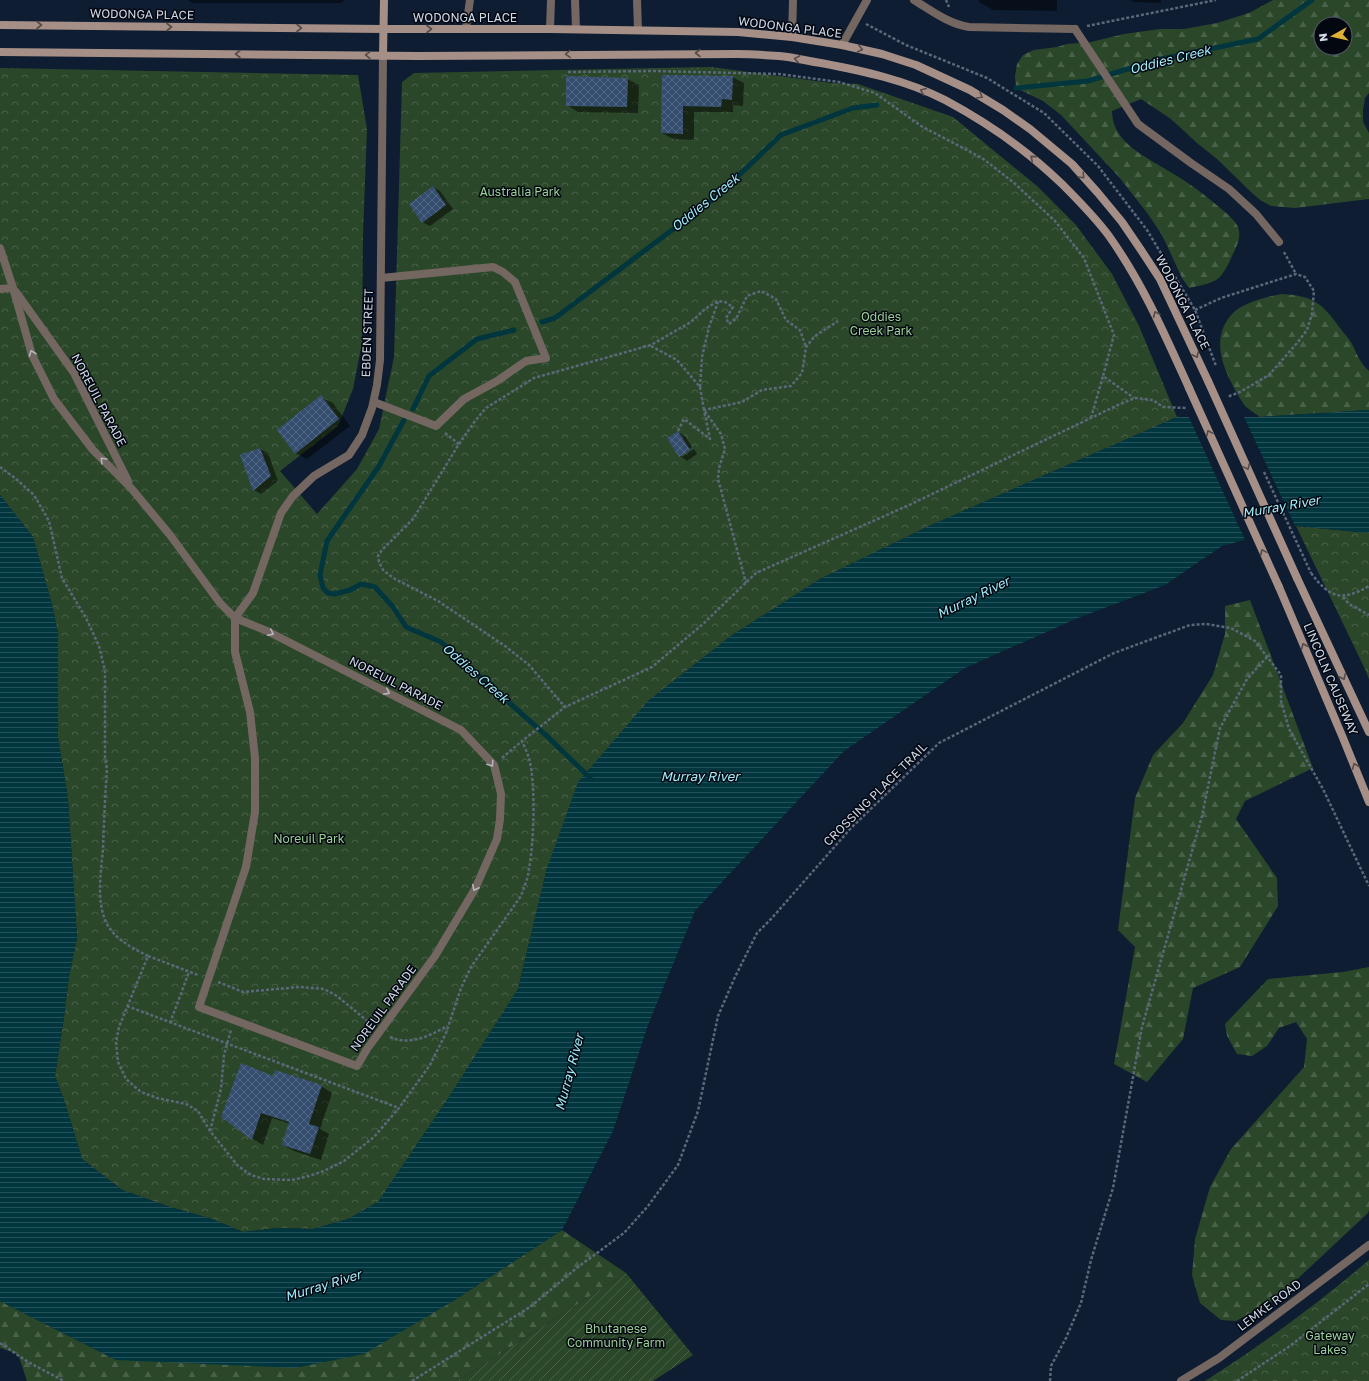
<svg xmlns="http://www.w3.org/2000/svg" width="1369" height="1381" font-family="'Golos Text',sans-serif">
<style>
.forest{fill:url(#forest-firs);fill-rule:evenodd}
.park{fill:url(#park-crowns)}
.garden{fill:url(#garden-furrows)}
.water{fill:url(#water-rules)}
.pier{fill:#0e1d32}
.shadow{fill:#0007}
.lines{fill:none;stroke-linecap:round;stroke-linejoin:round}
.stream{stroke:#01363e;stroke-width:5}
.building{fill:url(#building-cross-hatch)}
.path{stroke:#5b687a;stroke-width:2.5;stroke-dasharray:3 2;stroke-linecap:butt}
.lane{stroke:#746660;stroke-width:8}
.street{stroke:#746660;stroke-width:8}
.secondary{stroke:#a68f86;stroke-width:8}
.path-bridge{stroke:#5b687a;stroke-width:2.5;stroke-dasharray:3 2;stroke-linecap:butt}
.secondary-bridge{stroke:#a68f86;stroke-width:8}
.oneway{stroke:#544b4b}
.oneway2{stroke:#b4b6be}
.labels{text-anchor:middle;dominant-baseline:central;stroke-width:3;stroke-linejoin:round;paint-order:stroke}
.street-label{font-size:12px;fill:#cfd9e7;stroke:#030710}
.park-label{font-size:12px;fill:#9cd097;stroke:#030710}
.water-label{font-size:13px;font-style:italic;fill:#a1edfa;stroke:#030710}
</style>
<defs>
<pattern id="forest-firs" width="22" height="20" patternUnits="userSpaceOnUse"><rect width="22" height="20" fill="#2b4729"/><path d="M5 1l3.5 6h-7zM16 11l3.5 6h-7z" fill="#496148"/></pattern>
<pattern id="park-crowns" width="20" height="18" patternUnits="userSpaceOnUse"><rect width="20" height="18" fill="#2b4729"/><path d="M2 6a3 3 0 1 1 6 0M12 15a3 3 0 1 1 6 0" fill="none" stroke="#496148"/></pattern>
<pattern id="garden-furrows" width="10" height="10" patternUnits="userSpaceOnUse"><rect width="10" height="10" fill="#2b4729"/><path d="M-1 1l2-2M0 10L10 0M9 11l2-2" fill="none" stroke="#496148"/></pattern>
<pattern id="water-rules" width="6" height="5" patternUnits="userSpaceOnUse"><rect width="6" height="5" fill="#01363e"/><path d="M0 2.5h6" fill="none" stroke="#25525a"/></pattern>
<pattern id="building-cross-hatch" width="8" height="8" patternUnits="userSpaceOnUse"><rect width="8" height="8" fill="#354e70"/><path d="M0 0l8 8M0 8l8-8" fill="none" stroke="#516784"/></pattern>
</defs>
<rect width="100%" height="100%" fill="#0e1d32"/>
<g class="forest">
<path d="M1273,0H1369V93L1365,98L1363,110V122L1369,133V199L1295,208L1271,206L1260,200L1251,192L1217,159L1197,143L1171,119L1141,99L1112,111C1112,144 1149,158 1172,173C1189,183 1205,195 1219,207C1226,213 1234,219 1238,227C1242,237 1236,248 1232,256C1220,283 1216,282 1189,288L1182,278L1162,235L1148,214L1119,177L1061,115L1043,101L1016,88L1015,76L1017,64L1023,55L1034,50L1057,47L1067,44L1091,42L1124,34L1160,29H1184L1217,23L1249,13ZM1321,24H1345V48H1321Z"/>
<path d="M1282,294C1314,296 1322,303 1340,328C1344,334 1350,339 1353,346C1357,355 1361,364 1369,371V410L1260,417C1255,413 1249,410 1245,406C1240,399 1235,390 1231,382C1220,360 1213,335 1232,314C1241,303 1269,296 1282,294Z"/>
<path d="M1250,600L1313,768L1245,801L1236,819L1277,878L1278,906L1240,967L1193,988L1183,1039L1147,1082L1114,1064L1135,947L1118,930L1135,798L1153,755L1183,723L1213,675L1225,634V606Z"/>
<path d="M1369,967V1210L1368,1213L1276,1299L1236,1321L1221,1320L1200,1303L1192,1275L1195,1239L1210,1187L1231,1149L1304,1067L1307,1039L1296,1022L1279,1028L1267,1046L1252,1056L1237,1054L1227,1036L1225,1024L1268,979L1343,972Z"/>
<path d="M562,1230L626,1273L458,1381H27L18,1354L0,1348V1301L116,1360L450,1303Z"/>
</g>
<g class="park">
<path d="M711,67L831,83L858,84L953,117L1037,186L1076,225L1112,274L1139,326L1177,417L927,527L820,579L731,636L648,701L547,868L518,989L449,1097L378,1202L348,1219L313,1229L279,1228L243,1232L212,1219L167,1206L122,1190L82,1159L65,1103L55,1076L64,1017L69,976L77,938L68,799L58,737V633L52,605L33,537L0,495V68L358,75L367,129L363,234L362,343L353,389L338,426L280,471L317,514L357,469L379,429L394,357L402,82L414,73Z"/>
<path d="M1296,526L1369,533V679L1364,667Z"/>
<path d="M1369,1260V1381H1205C1262,1345 1317,1304 1369,1260Z"/>
</g>
<path class="garden" d="M626,1273L693,1355L653,1381H458Z"/>
<path class="water" d="M1369,410V533L1296,526L1222,546L1165,585L1078,618L965,668L844,751L695,911L648,1025L613,1131L562,1230L450,1303L364,1354L295,1368L116,1360L0,1301V495L33,537L52,605L58,633V737L68,799L77,938L69,976L64,1017L55,1076L65,1103L82,1159L122,1190L167,1206L212,1219L243,1232L279,1228L313,1229L348,1219L378,1202L449,1097L518,989L547,868L578,782L648,701L731,636L820,579L927,527L1177,417H1260Z"/>
<path class="pier" d="M1188,415H1243L1296,528L1246,542Z"/>
<g class="shadow">
<path d="M188,0H344L341,3H193Z"/>
<path d="M979,0H1057V11L993,10L979,2Z"/>
<path d="M1130,0H1161V3L1134,2Z"/>
<path d="M663,76L732,77L744,83L743,106L733,105V112H694V140L673,139L662,133Z"/>
<path d="M627,79L639,85L638,113L578,112L567,105Z"/>
<path d="M433,187L440,191L453,209L430,226L422,222Z"/>
<path d="M321,397L333,403L350,426L307,459L295,453Z"/>
<path d="M678,432L685,436L692,447L682,454V457L694,449L697,454L687,461L680,456L668,439Z"/>
<path d="M260,449L268,453L278,481L261,494L254,490L241,456Z"/>
<path d="M273,1077L321,1086L332,1093L320,1129L329,1134L321,1160L294,1151L283,1145L290,1124L272,1118L263,1145L253,1139L222,1117Z"/>
</g>
<g class="lines">
<g class="stream">
<path d="M1016,88L1088,81L1161,59L1258,39L1312,0"/>
<path d="M542,322L555,318L716,197L781,135L853,108L877,105"/>
<path d="M413,409L429,376L477,339L514,330"/>
<path d="M404,420L379,466L327,541L320,575L323,588L328,593L335,594L350,590L361,584L375,587L393,607L406,627L441,642L549,738L590,778"/>
</g>
</g>
<g class="building">
<path d="M662,75L733,76L732,100L722,99L721,107L683,106V134L661,133Z"/>
<path d="M566,76L628,78L627,107L566,106Z"/>
<path d="M433,186L446,205L422,223L409,204Z"/>
<path d="M321,395L339,419L295,454L277,430Z"/>
<path d="M678,431L690,450L679,457L667,438Z"/>
<path d="M260,448L271,476L253,491L240,455Z"/>
<path d="M241,1063L273,1076L275,1070L322,1085L309,1124L319,1127L310,1154L282,1145L289,1122L261,1113L252,1140L221,1117Z"/>
</g>
<g class="lines">
<g class="path">
<path d="M946,0L949,7"/>
<path d="M866,24L906,45L987,78L1044,113L1098,166L1147,230L1195,310L1216,366"/>
<path d="M1087,26L1216,0"/>
<path d="M568,72L654,71L779,74L839,82L875,93L921,126L982,158L1013,182L1055,221L1084,258L1114,335L1103,376L1134,398"/>
<path d="M1284,252L1296,274"/>
<path d="M1195,310L1221,298L1296,274L1305,277L1314,291L1312,314L1307,330L1298,342L1269,375L1240,392L1227,397"/>
<path d="M651,346L677,360L700,387L702,357L709,327L718,302"/>
<path d="M700,387L704,410L721,434L725,449L719,468L718,479L746,583"/>
<path d="M1091,418L1103,376"/>
<path d="M678,431L684,419L710,439L704,410L742,402L762,390L791,386L802,373L806,347L815,336L838,321"/>
<path d="M445,433L459,444L413,519L382,550L378,556L379,562L383,570L395,579L438,601L505,646L529,665L565,707"/>
<path d="M459,444L475,421L486,408L534,378L651,345L691,322L705,309L718,301L725,302L733,307L726,318L729,324L736,319L747,296L761,291L776,299L786,320L800,330L806,347"/>
<path d="M0,467L15,478L34,495L49,521L62,578L86,618L99,646L105,671V758L107,769C105,796 104,822 103,849C101,872 96,900 106,922C114,939 132,948 148,956L119,1027L116,1042L118,1062L126,1079L141,1092L157,1098L186,1104L198,1111L210,1131L238,1166L251,1175L264,1179L292,1180L309,1176L324,1171L344,1161L374,1137L399,1108L430,1065L446,1033L461,988L471,967L521,896C524,887 528,879 529,869C534,841 536,785 529,758C527,752 524,746 522,741L565,707L652,667L703,624L756,573L907,506L1118,405L1135,398L1153,400L1163,407L1186,408"/>
<path d="M1311,573C1330,598 1341,602 1369,586"/>
<path d="M1343,597L1349,604L1369,615"/>
<path d="M502,758L522,741"/>
<path d="M148,956L198,975"/>
<path d="M218,982L243,992L300,987L324,989L337,996L371,1024"/>
<path d="M127,1006L399,1108"/>
<path d="M170,1023L189,972"/>
<path d="M390,1037C409,1046 430,1036 447,1026"/>
<path d="M210,1131L221,1089L224,1055L231,1030"/>
<path d="M0,1343L28,1362L64,1381"/>
<path d="M412,1381L530,1307L578,1267L624,1233L648,1206L678,1165L698,1111L718,1016L735,977L757,933L771,919L851,828L939,743L1114,653L1190,625L1206,624L1231,628L1255,641L1281,675V701L1289,729L1323,789L1369,886"/>
<path d="M1050,1381L1051,1366L1066,1338L1081,1303L1091,1260L1113,1188L1142,1027L1202,816L1220,728L1247,679L1267,657"/>
<path d="M1237,1381L1290,1346L1369,1284"/>
</g>
<g class="lane">
<path d="M575,0L576,29"/>
<path d="M637,0L638,30"/>
<path d="M466,28L470,0"/>
<path d="M550,29L551,0"/>
<path d="M1075,29L1138,124L1191,163L1229,189L1256,214L1279,242"/>
<path d="M792,37L793,0"/>
<path d="M0,248L13,288L32,355L54,399L93,450L131,488L170,535L220,603L235,618L267,631L461,730L494,765L497,777L501,794L500,819L497,839L475,889L435,956L367,1049L357,1066L199,1007L246,867L255,812V758L250,712L235,652V618"/>
<path d="M0,289L13,288"/>
<path d="M16,292L74,373L128,481"/>
<path d="M374,402L436,426L464,399L497,381L526,361L546,358L515,282L503,272L493,267L381,278"/>
<path d="M235,618L253,593L281,513L293,496L314,476L349,455L362,435L372,408L377,385L380,360L383,56"/>
</g>
<g class="street">
<path d="M914,0C932,11 949,24 969,27L1075,29"/>
<path d="M842,45L867,0"/>
<path d="M1181,1381L1219,1358L1369,1245"/>
</g>
<g class="secondary">
<path d="M0,25L384,29H550L738,32L792,37L842,45L882,54L916,65L970,90L1003,110L1030,129L1072,164L1098,193L1122,222L1141,250L1160,279L1208,381"/>
<path d="M0,52L417,56L737,54C751,54 765,55 779,56C793,57 807,61 821,63C863,71 906,80 945,100C988,123 1028,151 1062,184C1079,201 1095,217 1109,236C1143,284 1165,335 1189,388"/>
<path d="M383,56L384,0"/>
<path d="M1297,578L1369,732"/>
<path d="M1279,587L1343,738L1369,802"/>
</g>
<path class="path-bridge" d="M1264,472L1311,573"/>
<g class="secondary-bridge">
<path d="M1208,381L1297,578"/>
<path d="M1189,388L1279,587"/>
</g>
</g>
<defs><path id="oneway-chevron" d="M-2-3.5L2.5 0L-2 3.5" fill="none" stroke-width="1.6" stroke-linecap="round" stroke-linejoin="round"/></defs>
<g class="oneway">
<use href="#oneway-chevron" transform="translate(39 25)"/>
<use href="#oneway-chevron" transform="translate(169 27)"/>
<use href="#oneway-chevron" transform="translate(299 28)"/>
<use href="#oneway-chevron" transform="translate(429 29)"/>
<use href="#oneway-chevron" transform="translate(860 49) rotate(12)"/>
<use href="#oneway-chevron" transform="translate(698 53) rotate(-180)"/>
<use href="#oneway-chevron" transform="translate(238 54) rotate(-180)"/>
<use href="#oneway-chevron" transform="translate(568 54) rotate(179)"/>
<use href="#oneway-chevron" transform="translate(368 55) rotate(-179)"/>
<use href="#oneway-chevron" transform="translate(797 59) rotate(-169)"/>
<use href="#oneway-chevron" transform="translate(923 91) rotate(-158)"/>
<use href="#oneway-chevron" transform="translate(980 96) rotate(30)"/>
<use href="#oneway-chevron" transform="translate(1033 158) rotate(-140)"/>
<use href="#oneway-chevron" transform="translate(1082 176) rotate(47)"/>
<use href="#oneway-chevron" transform="translate(1156 314) rotate(-114)"/>
<use href="#oneway-chevron" transform="translate(1196 355) rotate(65)"/>
<use href="#oneway-chevron" transform="translate(1209 433) rotate(-114)"/>
<use href="#oneway-chevron" transform="translate(1247 467) rotate(66)"/>
<use href="#oneway-chevron" transform="translate(1263 552) rotate(-114)"/>
<use href="#oneway-chevron" transform="translate(1304 646) rotate(-113)"/>
<use href="#oneway-chevron" transform="translate(1343 677) rotate(65)"/>
<use href="#oneway-chevron" transform="translate(1355 766) rotate(-112)"/>
</g>
<g class="oneway2">
<use href="#oneway-chevron" transform="translate(32 353) rotate(-109)"/>
<use href="#oneway-chevron" transform="translate(103 460) rotate(-135)"/>
<use href="#oneway-chevron" transform="translate(271 633) rotate(26)"/>
<use href="#oneway-chevron" transform="translate(387 692) rotate(27)"/>
<use href="#oneway-chevron" transform="translate(491 764) rotate(56)"/>
<use href="#oneway-chevron" transform="translate(475 888) rotate(117)"/>
</g>
<g class="labels">
<g class="street-label">
<text transform="translate(142 14) rotate(1)">WODONGA PLACE</text>
<text x="465" y="17">WODONGA PLACE</text>
<text transform="translate(790 27) rotate(7)">WODONGA PLACE</text>
<text transform="translate(1183 302) rotate(63)">WODONGA PLACE</text>
<text transform="translate(367 333) rotate(-88)">EBDEN STREET</text>
<text transform="translate(99 400) rotate(62)">NOREUIL PARADE</text>
<text transform="translate(1331 679) rotate(67)">LINCOLN CAUSEWAY</text>
<text transform="translate(396 683) rotate(27)">NOREUIL PARADE</text>
<text transform="translate(875 794) rotate(-45)">CROSSING PLACE TRAIL</text>
<text transform="translate(383 1008) rotate(-54)">NOREUIL PARADE</text>
<text transform="translate(1269 1305) rotate(-37)">LEMKE ROAD</text>
</g>
<g class="park-label">
<text x="520" y="191">Australia Park</text>
<text x="881" y="316">Oddies<tspan x="881" dy="14">Creek Park</tspan></text>
<text x="309" y="838">Noreuil Park</text>
<text x="616" y="1328">Bhutanese<tspan x="616" dy="14">Community Farm</tspan></text>
<text x="1330" y="1335">Gateway<tspan x="1330" dy="14">Lakes</tspan></text>
</g>
<g class="water-label">
<text transform="translate(1170 59) rotate(-14)">Oddies Creek</text>
<text transform="translate(705 202) rotate(-39)">Oddies Creek</text>
<text transform="translate(1281 506) rotate(-10)">Murray River</text>
<text transform="translate(973 597) rotate(-26)">Murray River</text>
<text transform="translate(476 673) rotate(41)">Oddies Creek</text>
<text x="700" y="776">Murray River</text>
<text transform="translate(569 1072) rotate(-75)">Murray River</text>
<text transform="translate(323 1285) rotate(-17)">Murray River</text>
</g>
</g>
<g transform="translate(1333 36) rotate(262)"><circle r="19" fill="#030710" stroke="#555b66"/>
<path d="M0-3L7 15L0 10L-7 15Z" fill="#ddb133"/>
<text y="-6" font-size="11" font-weight="bold" text-anchor="middle" fill="#cfd9e7">N</text>
</g>
</svg>
